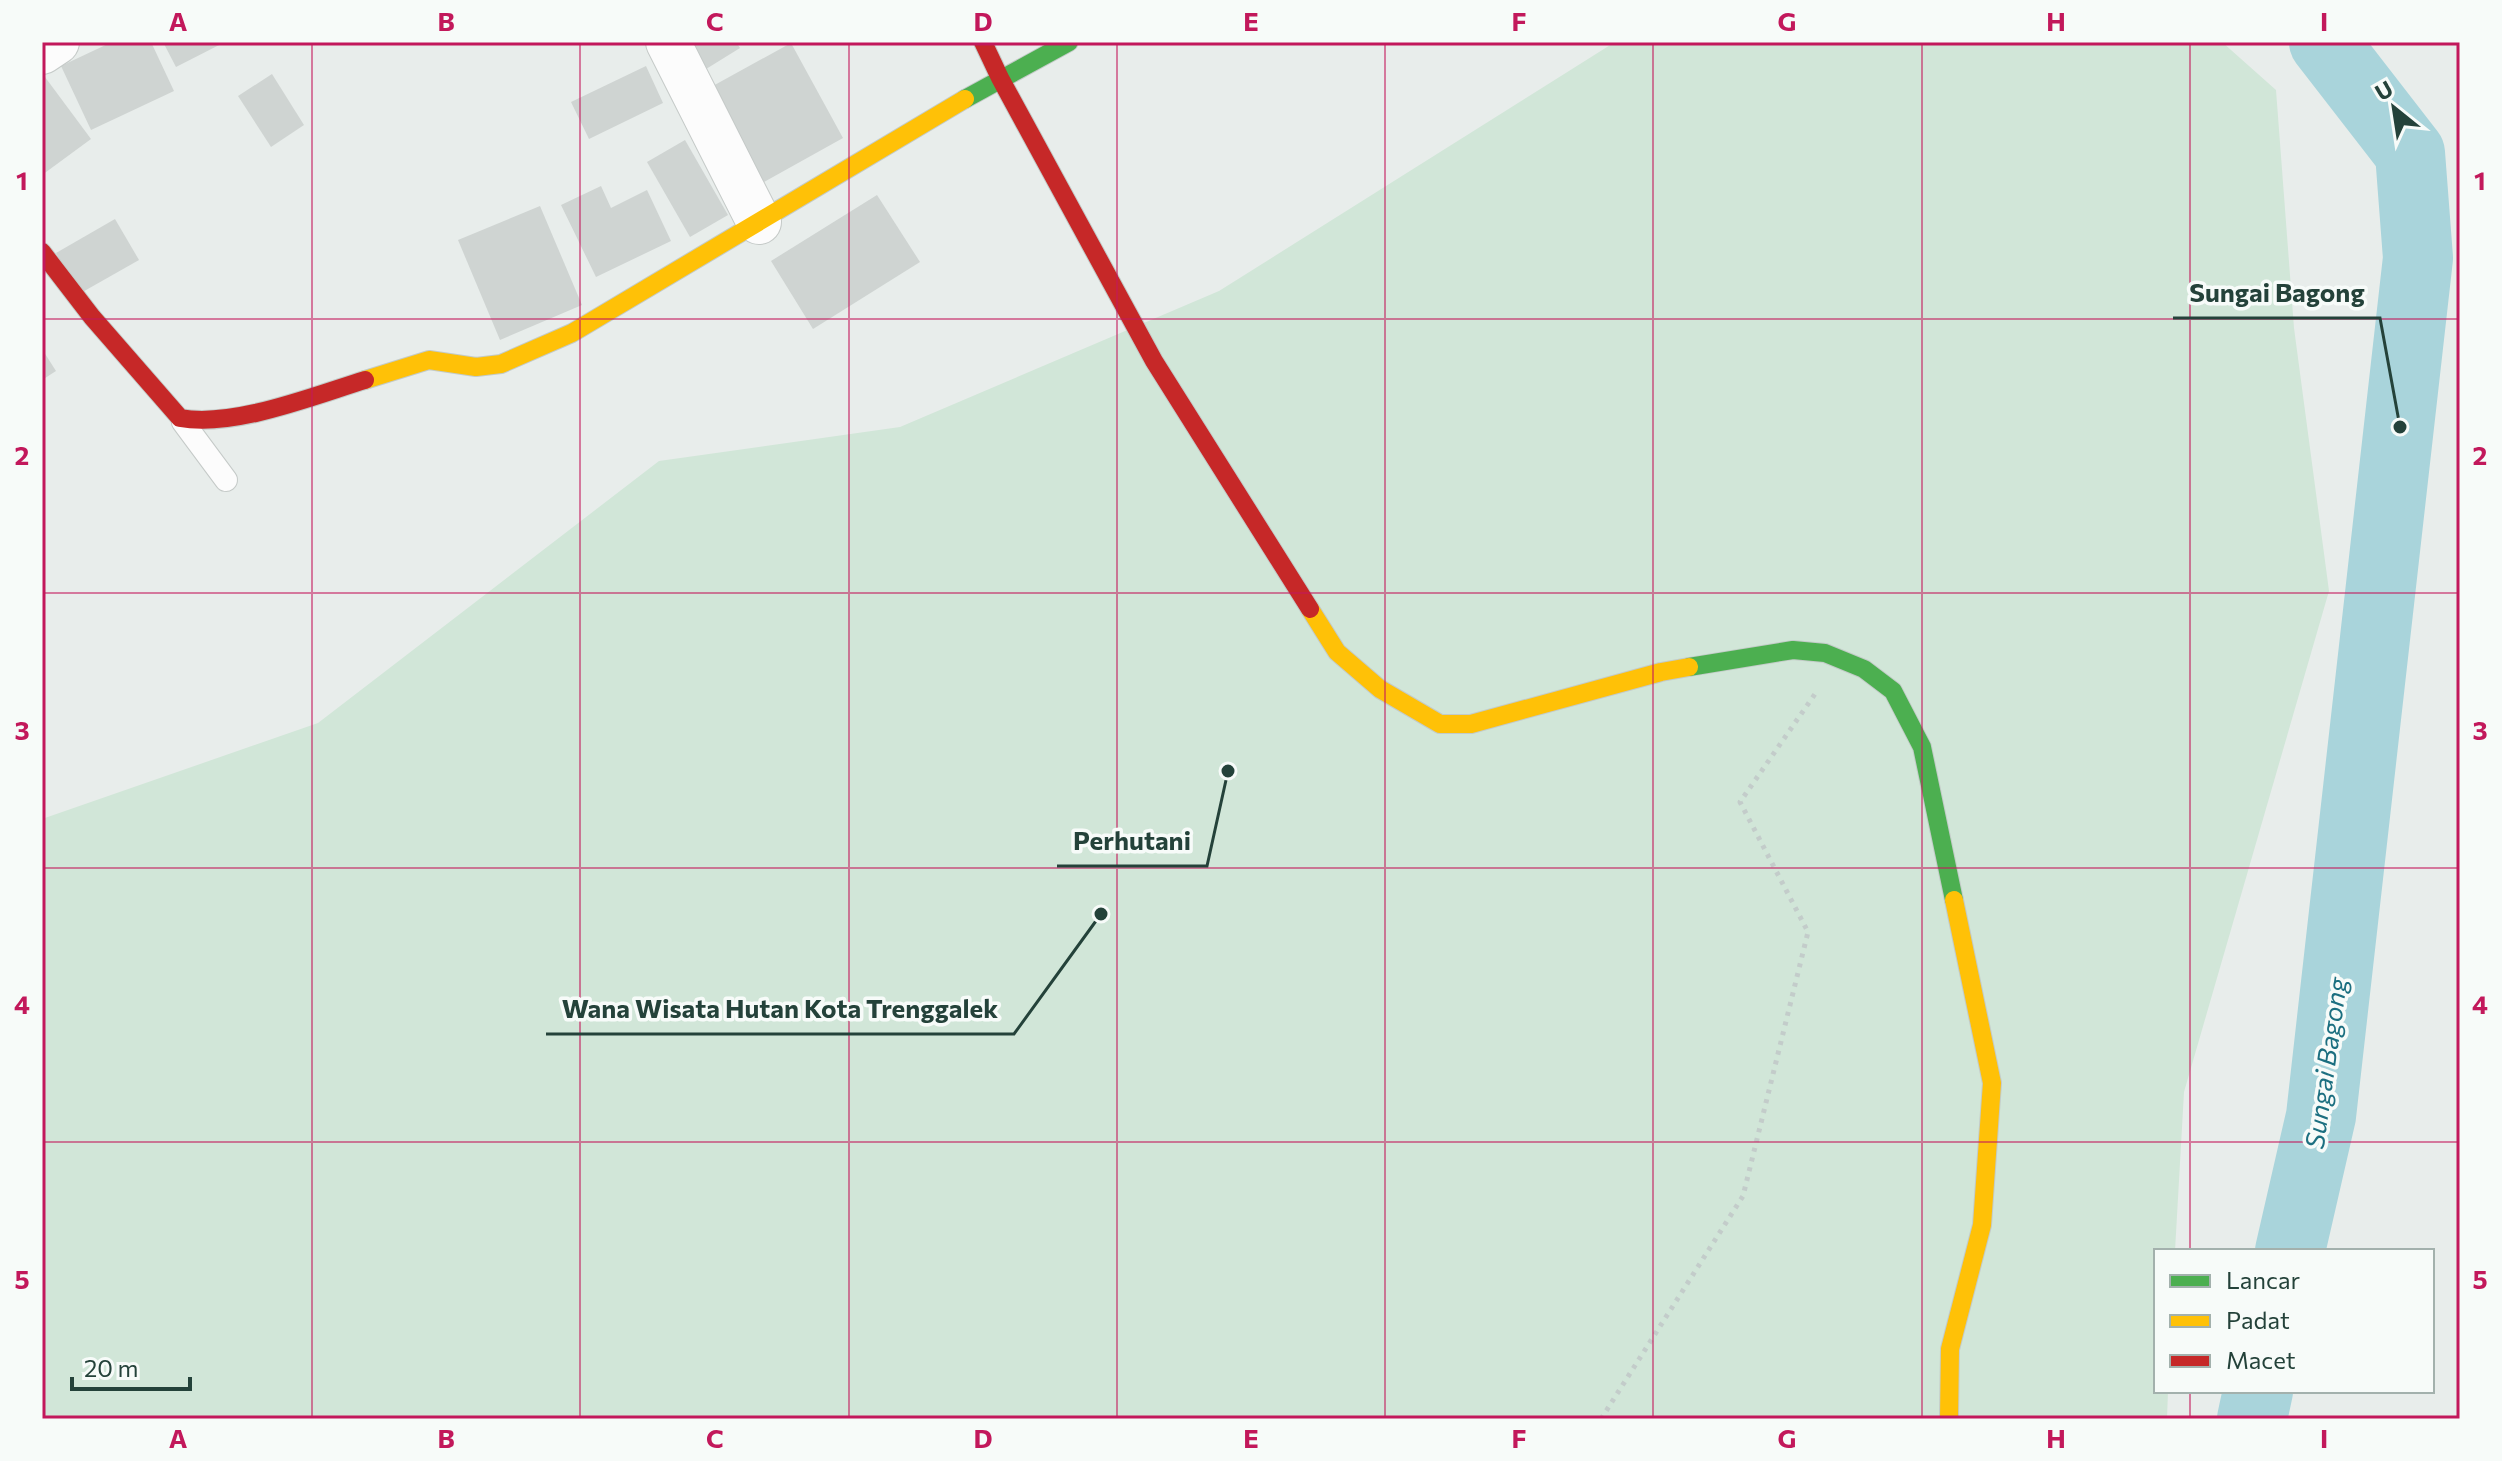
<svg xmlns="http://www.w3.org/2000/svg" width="2502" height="1461" font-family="Commissioner,sans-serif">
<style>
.green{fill:#d1e6d8}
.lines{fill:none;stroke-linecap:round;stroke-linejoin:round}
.river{stroke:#a9d4db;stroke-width:70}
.building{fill:#cfd4d2}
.lane-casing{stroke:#c5cac8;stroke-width:24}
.street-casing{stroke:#c5cac8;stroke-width:46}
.fast-casing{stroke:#c3cbc8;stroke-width:20}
.slow-casing{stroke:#c3cbc8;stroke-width:20}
.jam-casing{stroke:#c3cbc8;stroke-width:20}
.path{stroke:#c3ccca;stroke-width:5;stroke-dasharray:4 6;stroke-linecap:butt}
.lane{stroke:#fcfcfc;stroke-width:22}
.street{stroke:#fcfcfc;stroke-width:44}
.fast{stroke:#4caf50;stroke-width:18}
.slow{stroke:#ffc107;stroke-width:18}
.jam{stroke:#c62828;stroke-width:18}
.grid{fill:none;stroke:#c2185b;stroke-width:2;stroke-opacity:0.55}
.labels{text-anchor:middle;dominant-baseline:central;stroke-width:7;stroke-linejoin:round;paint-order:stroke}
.water-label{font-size:26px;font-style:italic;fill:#1c6f80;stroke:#f7fbf9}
.leader{fill:none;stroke:#24423a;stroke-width:3}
.callout-dot{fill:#24423a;stroke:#f7fbf9;stroke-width:3}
.callout-label{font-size:26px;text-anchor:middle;font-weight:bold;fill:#24423a;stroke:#f7fbf9;stroke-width:7;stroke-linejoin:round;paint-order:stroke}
.neatline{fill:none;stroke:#c2185b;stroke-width:3}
.grid-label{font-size:26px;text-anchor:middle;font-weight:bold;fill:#c2185b}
</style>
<rect width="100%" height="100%" fill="#e8edeb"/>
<path class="green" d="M1615,42H2222L2276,90L2294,328L2329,591L2184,1092L2175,1251H2156V1391H2168L2167,1419H42V819L318,723L659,461L900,427L1219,291Z"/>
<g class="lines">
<g class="river">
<path d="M2290,1251L2321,1116L2418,258L2410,153L2324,42"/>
<path d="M2252,1419L2258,1391"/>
</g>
</g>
<g class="building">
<path d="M112,42H151L174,91L91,130L61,66Z"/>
<path d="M163,42H225L176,67Z"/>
<path d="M678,42H736L740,48L698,74Z"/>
<path d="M791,43L843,138L764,182L711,87Z"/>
<path d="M646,66L663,103L589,139L571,102Z"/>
<path d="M42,73L91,139L42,175Z"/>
<path d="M272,74L304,125L271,147L238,96Z"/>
<path d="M685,140L728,215L690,237L647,162Z"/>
<path d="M601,186L611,208L647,190L671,241L596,277L561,205Z"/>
<path d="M877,195L920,262L813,329L771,261Z"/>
<path d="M540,206L582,305L500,340L458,240Z"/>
<path d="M115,219L139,260L79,294L56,253Z"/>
<path d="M42,349L56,371L42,380Z"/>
</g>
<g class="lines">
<g class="lane-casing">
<path id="lane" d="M183,422L226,480"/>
</g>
<g class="street-casing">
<g id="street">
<path d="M668,42L759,222"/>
<path d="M42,52L57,42"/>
</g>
</g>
<g class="fast-casing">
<g id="fast">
<path d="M965,99L1069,42"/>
<path d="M1689,667L1793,650L1825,653L1864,669L1893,691L1922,747L1954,900"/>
</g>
</g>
<g class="slow-casing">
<g id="slow">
<path d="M365,380L429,360L476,367L501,364L572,333L965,99"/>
<path d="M1310,609L1337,652L1380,689L1440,724H1471L1661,672L1689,667"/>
<path d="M1949,1419L1950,1349L1982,1225L1992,1083L1954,900"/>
</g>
</g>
<g class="jam-casing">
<g id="jam">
<path d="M983,42L1000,78L1154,361L1310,609"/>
<path d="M42,252L92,317L180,418C233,428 313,396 365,380"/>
</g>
</g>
<path class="path" d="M1601,1419L1743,1196L1808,932L1740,802L1815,694"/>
<use href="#lane" class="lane"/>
<use href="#street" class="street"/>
<use href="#fast" class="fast"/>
<use href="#slow" class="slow"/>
<use href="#jam" class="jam"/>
</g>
<path class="grid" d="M312,42V1419M580,42V1419M849,42V1419M1117,42V1419M1385,42V1419M1653,42V1419M1922,42V1419M2190,42V1251M42,319H2460M42,593H2460M42,868H2460M42,1142H2460M2190,1391V1419"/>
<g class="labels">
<g class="water-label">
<text transform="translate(2325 1063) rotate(-82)">Sungai Bagong</text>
</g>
</g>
<path class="leader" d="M2400 427L2380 318H2173M1228 771L1207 866H1057M1101 914L1014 1034H546"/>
<g class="callout-dot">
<circle cx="2400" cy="427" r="8"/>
<circle cx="1228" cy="771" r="8"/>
<circle cx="1101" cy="914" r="8"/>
</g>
<g class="callout-label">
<text x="2277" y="302">Sungai Bagong</text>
<text x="1132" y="850">Perhutani</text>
<text x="780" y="1018">Wana Wisata Hutan Kota Trenggalek</text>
</g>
<rect width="2502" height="1461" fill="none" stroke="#f7fbf9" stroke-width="88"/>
<rect x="2154" y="1249" width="280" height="144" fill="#f7fbf9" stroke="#a3b1ad" stroke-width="2"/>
<rect x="2170" y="1275" width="40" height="12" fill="#4caf50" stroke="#a3b1ad" stroke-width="2"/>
<text x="2226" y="1289" font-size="24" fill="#24423a">Lancar</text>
<rect x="2170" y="1315" width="40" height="12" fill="#ffc107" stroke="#a3b1ad" stroke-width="2"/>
<text x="2226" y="1329" font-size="24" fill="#24423a">Padat</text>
<rect x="2170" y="1355" width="40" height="12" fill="#c62828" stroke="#a3b1ad" stroke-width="2"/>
<text x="2226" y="1369" font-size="24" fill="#24423a">Macet</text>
<g transform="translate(2394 108) rotate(330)" stroke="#f7fbf9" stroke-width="6" paint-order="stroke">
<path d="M0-6L14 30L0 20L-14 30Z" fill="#24423a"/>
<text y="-12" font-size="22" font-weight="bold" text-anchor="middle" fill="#24423a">U</text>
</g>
<path d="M72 1377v12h118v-12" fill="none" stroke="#24423a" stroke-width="4"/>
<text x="84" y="1377" font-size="24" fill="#24423a" stroke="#f7fbf9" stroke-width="6" paint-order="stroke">20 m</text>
<rect x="44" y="44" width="2414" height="1373" class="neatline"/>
<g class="grid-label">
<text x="178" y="31">A</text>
<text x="446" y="31">B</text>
<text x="715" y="31">C</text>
<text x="983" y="31">D</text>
<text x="1251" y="31">E</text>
<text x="1519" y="31">F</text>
<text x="1787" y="31">G</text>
<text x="2056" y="31">H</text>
<text x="2324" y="31">I</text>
<text x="22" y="190">1</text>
<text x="2480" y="190">1</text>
<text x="22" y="465">2</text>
<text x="2480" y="465">2</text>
<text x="22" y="740">3</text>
<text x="2480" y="740">3</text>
<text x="22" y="1014">4</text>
<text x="2480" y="1014">4</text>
<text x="22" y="1289">5</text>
<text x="2480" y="1289">5</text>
<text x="178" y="1448">A</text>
<text x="446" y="1448">B</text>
<text x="715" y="1448">C</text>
<text x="983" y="1448">D</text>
<text x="1251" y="1448">E</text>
<text x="1519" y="1448">F</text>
<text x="1787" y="1448">G</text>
<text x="2056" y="1448">H</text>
<text x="2324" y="1448">I</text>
</g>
</svg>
